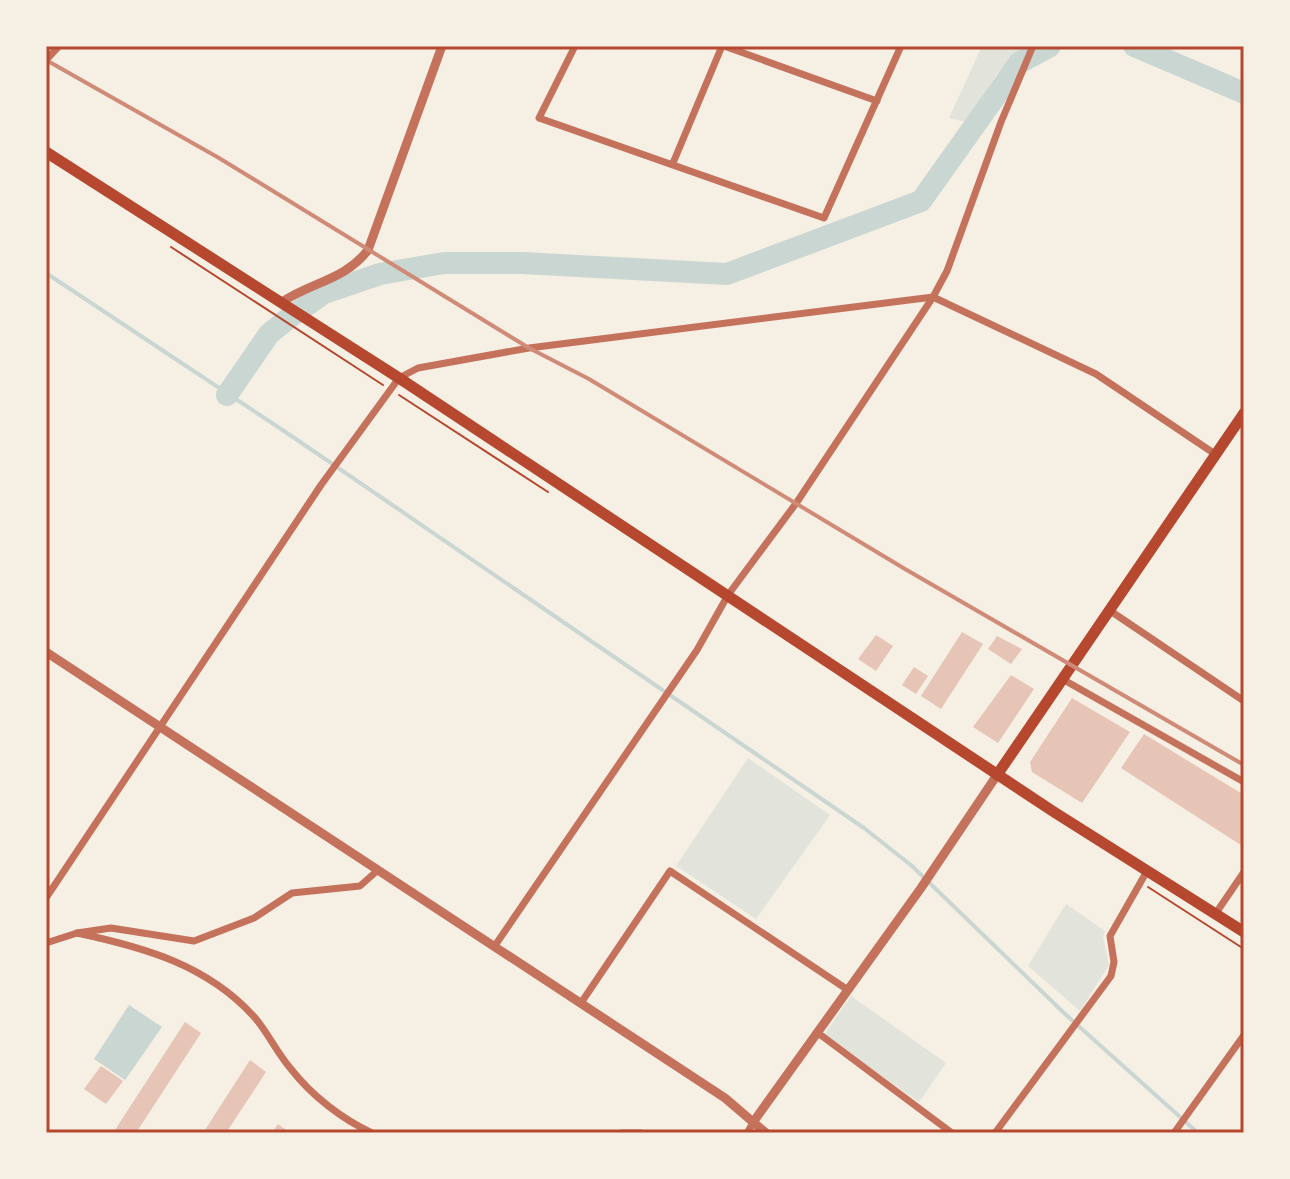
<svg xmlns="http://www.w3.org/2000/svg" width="1290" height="1179" font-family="'DM Sans',sans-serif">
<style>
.green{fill:#e2e4dc}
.water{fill:#c9d6d2}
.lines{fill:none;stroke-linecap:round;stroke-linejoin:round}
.stream{stroke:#c9d6d2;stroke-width:4}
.river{stroke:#c9d6d2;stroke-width:22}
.building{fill:#e6c5b7}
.path{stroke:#b5482f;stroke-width:2}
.minor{stroke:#c5725c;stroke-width:7}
.tertiary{stroke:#c5725c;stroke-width:9}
.primary{stroke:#b5482f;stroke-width:11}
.trunk{stroke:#b5482f;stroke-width:11}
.rail{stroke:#cf8b77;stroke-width:4}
.neatline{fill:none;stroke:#b5482f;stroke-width:3}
</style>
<rect width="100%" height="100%" fill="#f6efe4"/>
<g class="green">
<path d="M982,46H1033L998,72L966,122L949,118Z"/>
<path d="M748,758L830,815L756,919L676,866Z"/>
<path d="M1066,904L1105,931L1103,937L1109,965L1080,1011L1028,966Z"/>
<path d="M851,996L946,1063L919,1102L824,1035Z"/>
</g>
<path class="water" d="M129,1005L162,1027L125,1080L94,1059Z"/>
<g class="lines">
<path class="stream" d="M46,273L293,437L864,828L912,866L1064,1013L1198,1133"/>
<g class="river">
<path d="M1134,46L1244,93"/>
<path d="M227,395L269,334L290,317L324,293L380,274L444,263H522L727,274L921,201L1019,63L1050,46"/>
</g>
</g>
<g class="building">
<path d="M962,632L983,644L941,709L921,696Z"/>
<path d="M876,635L893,646L876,671L858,659Z"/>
<path d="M997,636L1022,649L1011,664L988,649Z"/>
<path d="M914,667L928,676L916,694L902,685Z"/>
<path d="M1011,675L1034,689L998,743L973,727Z"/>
<path d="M1072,698L1130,732L1082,803L1032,772L1030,762Z"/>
<path d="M1144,734L1244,795V847L1121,768Z"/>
<path d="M185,1022L201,1033L136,1133H113Z"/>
<path d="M250,1060L266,1072L226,1133H203Z"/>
<path d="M101,1066L123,1081L106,1104L84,1089Z"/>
<path d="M278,1124L290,1133H272Z"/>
</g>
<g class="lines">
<g class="path">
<path d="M171,247L383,385"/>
<path d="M399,395L548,492"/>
<path d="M1148,887L1244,949"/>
</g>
<g class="minor">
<path d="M575,46L539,118L824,218L901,46"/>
<path d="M724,46L877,101"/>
<path d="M46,60L59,46"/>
<path d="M673,163L722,46"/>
<path d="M1109,610L1244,701"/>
<path d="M1064,680L1244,782"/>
<path d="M46,898L321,485L399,378L418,368L529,348L933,297L1096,374L1215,454"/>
<path d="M1216,913L1244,872"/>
<path d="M77,933C143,947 209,965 256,1019C269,1035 278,1054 291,1069C312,1096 342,1119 372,1133"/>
<path d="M46,943L77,933L111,928L194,941L254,918L292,893L360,886L378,870"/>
<path d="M494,947L697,650L728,595L797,502L933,297L947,271L1001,122L1033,46"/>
<path d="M581,1003L670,871L848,990"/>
<path d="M818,1033L952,1133"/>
<path d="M622,1133H641"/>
<path d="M747,1133L754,1121"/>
<path d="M995,1133L1111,976L1114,962L1110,936L1147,871"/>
<path d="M1174,1133L1244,1035"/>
</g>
<g class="tertiary">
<path d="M282,302C312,282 345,280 368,250L442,46"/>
<path d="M46,652L725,1098L766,1133"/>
<path d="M754,1121L921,888L997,775"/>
</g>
<path class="primary" d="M997,775L1244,413"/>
<path class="trunk" d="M46,152L399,378L1054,812L1244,932"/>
<path class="rail" d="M46,60L219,158L529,348L589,379L905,569L1244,765"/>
</g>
<rect width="1290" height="1179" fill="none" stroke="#f6efe4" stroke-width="96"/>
<rect x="48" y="48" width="1194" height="1083" class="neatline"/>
</svg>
